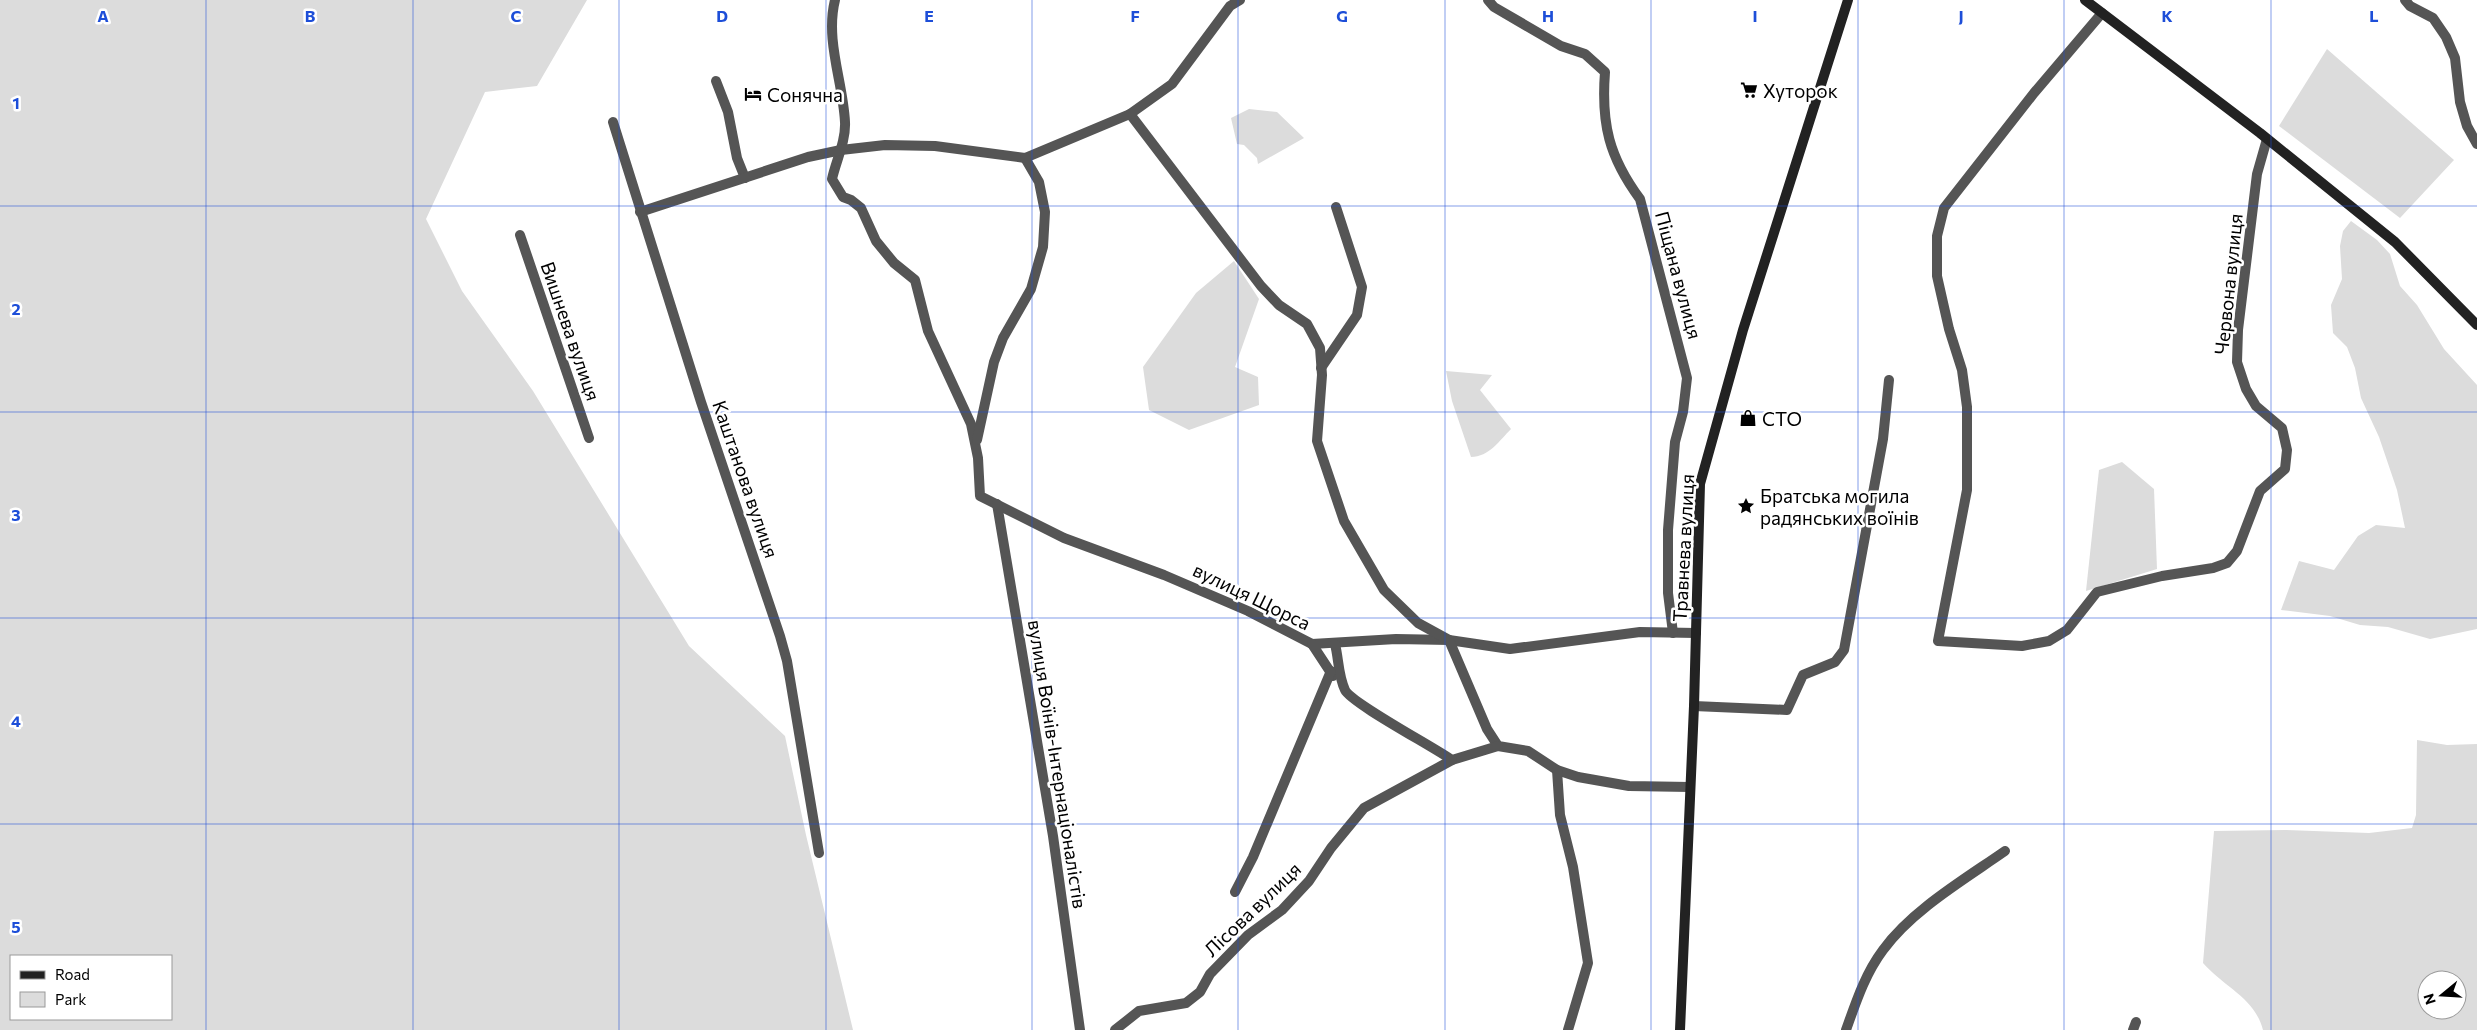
<svg xmlns="http://www.w3.org/2000/svg" width="2477" height="1030" font-family="Commissioner,sans-serif">
<style>
.green{fill:#dcdcdc;fill-rule:evenodd}
.lines{fill:none;stroke-linecap:round;stroke-linejoin:round}
.street{stroke:#555;stroke-width:10}
.secondary{stroke:#222;stroke-width:10}
.grid{fill:none;stroke:#1d4ed8;stroke-width:1;stroke-opacity:0.55}
.labels{text-anchor:middle;dominant-baseline:central;stroke-width:5;stroke-linejoin:round;paint-order:stroke}
.poi-label{font-size:19px;fill:#000;stroke:#fff;text-anchor:start}
.street-label{font-size:19px;fill:#000;stroke:#fff}
.grid-label{font-size:16px;text-anchor:middle;font-weight:bold;fill:#1d4ed8;stroke:#fff;stroke-width:5;stroke-linejoin:round;paint-order:stroke}
</style>
<rect width="100%" height="100%" fill="#fff"/>
<g class="green">
<path d="M0,0H587L537,86L485,92L426,219L462,291L533,391L689,646L785,736L806,835L853,1030H0ZM11,956H171V1019H11Z"/>
<path d="M2327,49L2454,160L2400,218L2279,126Z"/>
<path d="M1249,109L1277,112L1304,138L1258,164L1257,158L1244,145L1237,144L1231,118Z"/>
<path d="M2351,221L2377,240L2390,254L2400,286L2417,305L2444,349L2477,385V629L2430,639L2388,627L2360,625L2330,616L2281,610L2299,561L2334,570L2358,536L2376,525L2405,528L2397,490L2379,437L2361,398L2355,368L2347,347L2333,333L2331,305L2342,279L2340,246L2343,231Z"/>
<path d="M1234,261L1259,299L1235,367L1258,377L1259,405L1189,430L1149,410L1143,367L1196,293Z"/>
<path d="M1446,371L1492,375L1480,390L1511,429C1500,440 1489,457 1471,457L1452,401Z"/>
<path d="M2122,462L2154,489L2157,569L2086,591L2099,470Z"/>
<path d="M2417,740L2447,745L2477,744V1030H2263C2255,998 2224,987 2203,963L2214,831L2285,830L2369,833L2412,828L2416,815ZM2427,980H2457V1010H2427Z"/>
</g>
<g class="lines">
<g class="street">
<path d="M835,0C825,40 843,82 845,122C846,141 836,161 832,179L843,197L851,200L861,208L876,241L894,263L915,280L928,331L971,424L978,458L980,496L1064,538L1164,575L1248,611L1312,644L1396,639L1449,640L1510,649L1640,632L1696,633"/>
<path d="M1488,0L1494,7L1561,46L1585,54L1605,72C1601,124 1609,157 1640,199L1687,378L1683,412L1675,442L1668,530V593L1673,633"/>
<path d="M2405,0L2410,6L2433,18L2446,37L2455,58L2460,102L2467,126L2477,144"/>
<path d="M2102,13L2034,93L1944,208L1937,236V276L1949,329L1962,370L1967,407V490L1938,641L2022,646L2049,641L2067,630L2097,592L2162,576L2213,568L2227,563L2237,551L2260,491L2285,469L2287,450L2282,428L2256,406L2246,389L2237,362L2238,330L2257,174L2267,139"/>
<path d="M716,81L728,112L737,158L745,178"/>
<path d="M1130,114L1261,286L1279,305L1307,324L1320,348L1322,375L1317,441L1344,521L1384,590L1418,623L1449,640L1487,729L1498,746L1528,751L1557,770L1578,777L1629,786L1690,787"/>
<path d="M613,122L701,402L780,636L787,661L819,853"/>
<path d="M640,212L808,157L841,150L885,145L935,146L1025,158L1130,114L1172,84L1230,6L1240,0"/>
<path d="M520,235L589,438"/>
<path d="M1321,368L1357,315L1362,287L1336,207"/>
<path d="M977,440L994,362L1003,338L1031,289L1043,247L1045,212L1039,182L1025,158"/>
<path d="M997,504L1053,836L1080,1030"/>
<path d="M1312,644L1333,676"/>
<path d="M1335,644C1339,660 1338,675 1345,690C1351,703 1434,747 1452,760L1498,746"/>
<path d="M1694,706L1787,710L1803,675L1835,662L1844,650L1883,439L1889,380"/>
<path d="M1557,770L1560,815L1573,867L1588,963L1568,1030"/>
<path d="M1235,892L1253,857L1331,671"/>
<path d="M1115,1030L1139,1011L1186,1003L1200,992L1210,974L1248,935L1282,910L1309,881L1331,848L1364,808L1452,760"/>
<path d="M1846,1030C1856,1002 1865,974 1883,950C1912,910 1965,879 2005,851"/>
<path d="M2133,1030L2136,1022"/>
</g>
<g class="secondary">
<path d="M2085,0L2260,133L2395,242L2477,325"/>
<path d="M1680,1030L1694,706L1700,484L1743,330L1848,0"/>
</g>
</g>
<path class="grid" d="M206,0V1030M413,0V1030M619,0V1030M826,0V1030M1032,0V1030M1238,0V1030M1445,0V1030M1651,0V1030M1858,0V1030M2064,0V1030M2271,0V1030M0,206H2477M0,412H2477M0,618H2477M0,824H2477"/>
<defs>
<g id="supermarket-bare" transform="scale(1.35)"><path d="M-6-5.5h2.5l.6 2H6L4.5 2H-2.5L-4.4-4H-6ZM-1.5 3.2a1.3 1.3 0 1 0 .1 0ZM3 3.2a1.3 1.3 0 1 0 .1 0Z" fill="#000" stroke="#fff" stroke-width="2.5" paint-order="stroke"/></g>
<g id="hotel-bare" transform="scale(1.35)"><path d="M-6-4.5h1.5V1H6V5H4.5V3h-9V5H-6ZM-4 0a1.8 1.8 0 1 1 3.6 0ZM.5 0V-2.5h3Q6-2.5 6 0Z" fill="#000" stroke="#fff" stroke-width="2.5" paint-order="stroke"/></g>
<g id="shop-bare" transform="scale(1.35)"><path d="M-5-2.5h2.3a2.7 3.5 0 0 1 5.4 0H5L5.5 6h-11ZM-1.5-2.5h3a1.5 2.3 0 0 0-3 0Z" fill="#000" stroke="#fff" stroke-width="2.5" paint-order="stroke"/></g>
<g id="sight-bare" transform="scale(1.35)"><path d="M0-6L1.8-2.2L6-1.7L2.9 1.2L3.7 5.4L0 3.3L-3.7 5.4L-2.9 1.2L-6-1.7L-1.8-2.2Z" fill="#000" stroke="#fff" stroke-width="2.5" paint-order="stroke"/></g>
</defs>
<g fill-rule="evenodd">
<use href="#supermarket-bare" x="1749" y="90"/>
<use href="#hotel-bare" x="753" y="94"/>
<use href="#shop-bare" x="1748" y="418"/>
<use href="#sight-bare" x="1746" y="506"/>
</g>
<g class="labels">
<g class="poi-label">
<text x="1763" y="90">Хуторок</text>
<text x="767" y="94">Сонячна</text>
<text x="1762" y="418">СТО</text>
<text x="1760" y="495">Братська могила<tspan x="1760" dy="22">радянських воїнів</tspan></text>
</g>
<g class="street-label">
<text transform="translate(1679 275) rotate(75)">Піщана вулиця</text>
<text transform="translate(2228 284) rotate(-84)">Червона вулиця</text>
<text transform="translate(571 331) rotate(71)">Вишнева вулиця</text>
<text transform="translate(746 479) rotate(71)">Каштанова вулиця</text>
<text transform="translate(1683 548) rotate(-87)">Травнева вулиця</text>
<text transform="translate(1252 596) rotate(26)">вулиця Щорса</text>
<text transform="translate(1058 764) rotate(81)">вулиця Воїнів-Інтернаціоналістів</text>
<text transform="translate(1252 909) rotate(-44)">Лісова вулиця</text>
</g>
</g>
<g class="grid-label">
<text x="103" y="22">A</text>
<text x="310" y="22">B</text>
<text x="516" y="22">C</text>
<text x="722" y="22">D</text>
<text x="929" y="22">E</text>
<text x="1135" y="22">F</text>
<text x="1342" y="22">G</text>
<text x="1548" y="22">H</text>
<text x="1755" y="22">I</text>
<text x="1961" y="22">J</text>
<text x="2167" y="22">K</text>
<text x="2374" y="22">L</text>
<text x="16" y="109">1</text>
<text x="16" y="315">2</text>
<text x="16" y="521">3</text>
<text x="16" y="727">4</text>
<text x="16" y="933">5</text>
</g>
<rect x="10" y="955" width="162" height="65" fill="#ffffff" stroke="#999999"/>
<rect x="20" y="971" width="25" height="8" fill="#222222" stroke="#999999"/>
<text x="55" y="980" font-size="15" fill="#000000">Road</text>
<rect x="20" y="992" width="25" height="15" fill="#dcdcdc" stroke="#999999"/>
<text x="55" y="1005" font-size="15" fill="#000000">Park</text>
<g transform="translate(2442 995) rotate(252)"><circle r="24" fill="#ffffff" stroke="#999999"/>
<path d="M0-4L9 19L0 12L-9 19Z" fill="#000000"/>
<text y="-8" font-size="14" font-weight="bold" text-anchor="middle" fill="#000000">N</text>
</g>
</svg>
